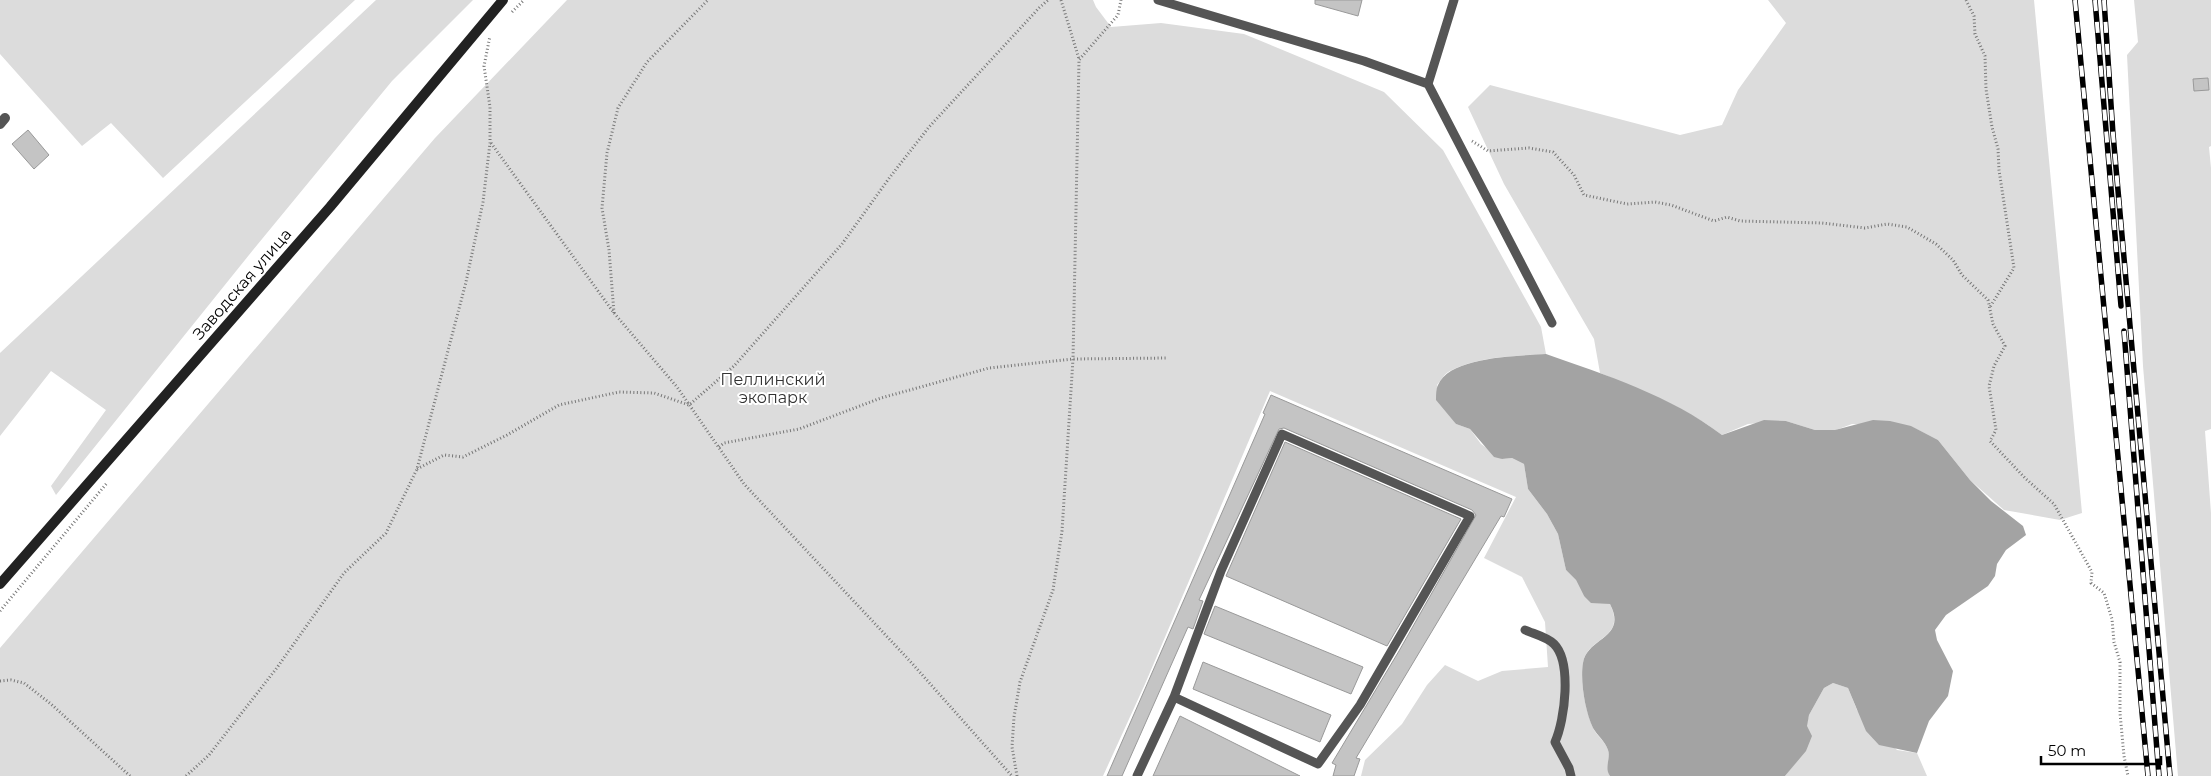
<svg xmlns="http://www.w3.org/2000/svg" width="2211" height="776" font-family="Montserrat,sans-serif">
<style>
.green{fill:#dcdcdc}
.water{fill:#a3a3a3}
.building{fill:#c4c4c4;stroke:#999}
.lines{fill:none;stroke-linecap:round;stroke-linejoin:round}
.path{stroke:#777;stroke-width:3;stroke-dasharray:1 2.5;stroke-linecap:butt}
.lane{stroke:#555;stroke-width:9}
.street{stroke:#555;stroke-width:10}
.secondary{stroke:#222;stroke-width:10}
.rail-casing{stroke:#000;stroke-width:5.5}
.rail{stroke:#fff;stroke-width:4;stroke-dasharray:11;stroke-linecap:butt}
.labels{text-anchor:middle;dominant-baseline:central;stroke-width:4;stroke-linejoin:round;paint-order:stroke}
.street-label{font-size:16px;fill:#000;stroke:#fff}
.park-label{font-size:16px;fill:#333;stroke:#fff}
</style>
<rect width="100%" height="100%" fill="#fff"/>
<g class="green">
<path d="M0,0H355L163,178L111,123L82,146L0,54Z"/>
<path d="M376,0H473L392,81L253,250L56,495L51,486L106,410L51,371L0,436V353Z"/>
<path d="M567,0H1093L1096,7L1111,27L1161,23L1244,34L1384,92L1443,150L1541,327L1546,354C1515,356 1478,356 1450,371C1445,373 1441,380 1437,385L1456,424L1470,429L1481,444L1502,459L1512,458L1524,464L1528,489L1547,514L1558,534L1566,570L1576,580L1584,596L1610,604C1627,640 1587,636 1583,663C1580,683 1585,709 1593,728C1596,735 1605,741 1608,750C1611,758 1605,768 1610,776H1361L1365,760L1402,724L1427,685L1445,665L1478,681L1502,671L1548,667L1545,622L1522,577L1484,558L1516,497L1270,391L1145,684L1103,776H0V648L435,138Z"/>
<path d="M1768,0H2034L2082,513L2060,520L2004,510L1970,480L1938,440L1910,426L1852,424L1836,430H1815L1786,421L1748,424L1722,435C1685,407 1642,391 1600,373L1594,339L1504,184L1468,107L1490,85L1680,135L1722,125L1738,90L1786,23Z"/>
<path d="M2134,0H2211V146L2209,147L2211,168V429L2205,431L2211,513V776H2178L2143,366L2127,55L2138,42Z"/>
<path d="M1833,683L1848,688L1857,710L1897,750L1917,753L1927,776H1785L1797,761L1809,715L1824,688Z"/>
</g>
<path class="water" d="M1546,354C1606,375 1671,396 1722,435L1764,420L1786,421L1815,430H1835L1873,420L1890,421L1911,426L1938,440L1970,480L1991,501L2023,526L2026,535L2006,550L1997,564L1995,576L1988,586L1946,615L1935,630L1937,640L1953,671L1948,696L1929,721L1917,753L1879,745L1866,731L1848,688L1833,683L1824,688L1809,715L1807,726L1812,736L1806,751L1785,776H1610C1604,768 1611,758 1608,750C1605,741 1597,735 1593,728C1585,711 1580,681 1583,663C1587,637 1628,639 1610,604L1591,603L1584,596L1576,580L1566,570L1558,534L1547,514L1528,489L1524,464L1512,458L1502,459L1494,457L1470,429L1456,424L1436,400C1436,395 1436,389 1438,385C1450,356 1519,356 1546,354Z"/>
<g class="building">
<path d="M1315,0H1362L1358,16L1315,4Z"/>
<path d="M2208,78L2209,90L2194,91L2193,79Z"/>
<path d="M28,130L49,155L34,169L12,144Z"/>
<path d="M1271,395L1512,499L1504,517L1501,516L1356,758L1360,759L1354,776H1333L1336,765L1332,763L1399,651L1476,515L1472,510L1284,428L1279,429L1199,600L1203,601L1193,629L1188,627L1122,776H1107L1265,414L1263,413Z"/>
<path d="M1285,442L1461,519L1387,646L1226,576Z"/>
<path d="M1215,606L1363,667L1351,694L1204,634Z"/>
<path d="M1203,662L1331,715L1320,742L1193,689Z"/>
<path d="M1180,716L1300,776H1153Z"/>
</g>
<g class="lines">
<g class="path">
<path d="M1061,0L1079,59"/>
<path d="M1966,0L1974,16L1975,34L1985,56L1986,89L1992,127L1998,149L1999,170L2014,268L1990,307"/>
<path d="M512,12L524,0"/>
<path d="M1472,141L1488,151L1529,148L1553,152L1574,175L1584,195L1627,204L1655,202L1671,205L1714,221L1727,217L1740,221L1822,223L1865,228L1887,224L1907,227L1936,244L1953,260L1962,275L1988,300L1993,324L2005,346L1994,366L1989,386L1996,430L1990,441L2025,478L2054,504L2092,572L2091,583L2104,593L2112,619L2114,642L2120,662V713L2124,756L2128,776"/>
<path d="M491,143L614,313L677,387L744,484L909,660L1012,776"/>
<path d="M614,313L609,250L602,208L607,153L618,108L647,62L708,0"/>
<path d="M719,447L724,443L799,429L881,398L989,368L1073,359L1168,358"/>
<path d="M417,469L444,455L463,457L507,435L559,405L619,392L654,393L689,405L734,366L842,244L890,177L929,127L1039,8L1048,0"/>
<path d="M0,611L107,483"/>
<path d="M0,681L11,680L24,683L51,704L130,776"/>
<path d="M186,776L209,755L276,669L344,573L386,533L417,469L466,282L483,202L490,143V107L484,66L490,36"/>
<path d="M1017,776L1012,747L1014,717L1020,682L1053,590L1062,531L1073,359L1079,60L1118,15L1121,0"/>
</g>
<g class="lane">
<path d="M1158,0L1364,61L1428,84L1552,323"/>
<path d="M1428,84L1454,0"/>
<path d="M1525,630C1534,634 1547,637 1554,644C1572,662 1565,720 1555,742L1569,768L1571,776"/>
<path d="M1137,776L1174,697L1221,571L1282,434L1470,516L1360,705L1318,764L1174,697"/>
</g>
<path class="street" d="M0,124L5,118"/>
<path class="secondary" d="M0,584L330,207L503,0"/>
<g class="rail-casing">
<g id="rail">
<path d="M2075,0L2148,776"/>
<path d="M2095,0L2121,306"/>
<path d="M2104,0L2113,134L2170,776"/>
<path d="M2124,331L2159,776"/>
</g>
</g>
<use href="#rail" class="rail"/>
</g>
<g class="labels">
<g class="street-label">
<text transform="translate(242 284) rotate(-49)">Заводская улица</text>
</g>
<g class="park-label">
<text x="773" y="379">Пеллинский<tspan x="773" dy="18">экопарк</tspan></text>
</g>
</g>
<path d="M2041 756v8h120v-8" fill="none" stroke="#000000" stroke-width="2.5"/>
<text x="2048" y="756" font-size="15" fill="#000000" stroke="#ffffff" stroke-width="4" paint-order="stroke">50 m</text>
</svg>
